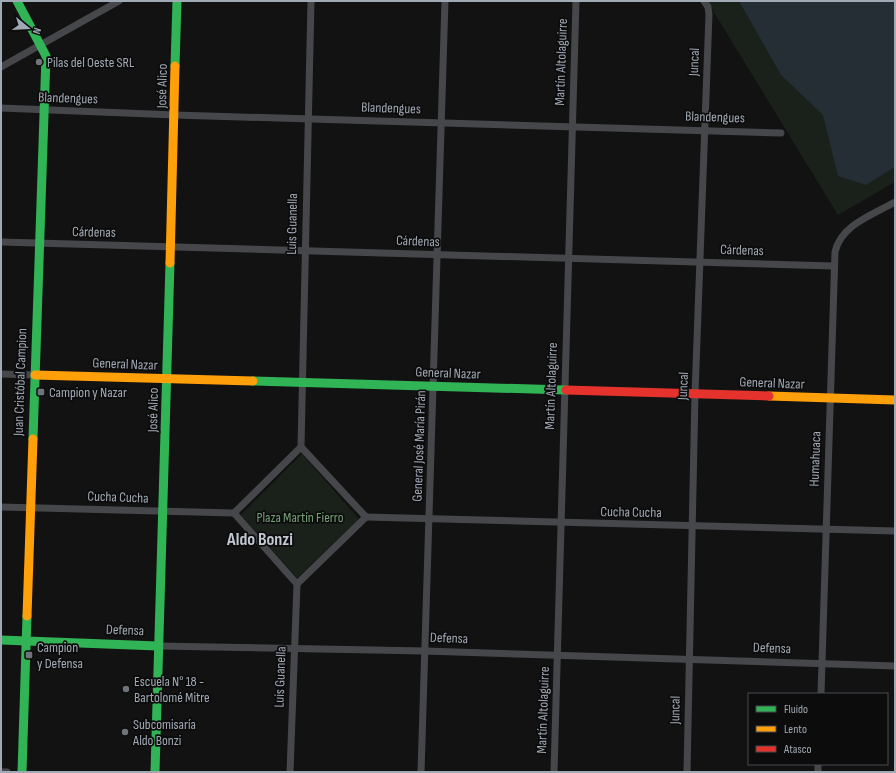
<svg xmlns="http://www.w3.org/2000/svg" width="896" height="773" font-family="'Sofia Sans Condensed',sans-serif">
<style>
.green{fill:#1a201a}
.water{fill:#242e34}
.lines{fill:none;stroke-linecap:round;stroke-linejoin:round}
.street{stroke:#46474b;stroke-width:7}
.fast{stroke:#30b455;stroke-width:9}
.slow{stroke:#ff9f0a;stroke-width:9}
.jam{stroke:#e5322d;stroke-width:9}
.poi-dot{fill:#6f747b;stroke:#0c0c0d;stroke-width:1.5}
.labels{text-anchor:middle;dominant-baseline:central;stroke-width:3.5;stroke-linejoin:round;paint-order:stroke}
.poi-label{font-size:14px;fill:#a1a9b4;stroke:#0c0c0d;text-anchor:start}
.street-label{font-size:14px;fill:#a1a9b4;stroke:#0c0c0d}
.park-label{font-size:14px;fill:#77a176;stroke:#0c0c0d}
.district-label{font-size:18px;font-weight:bold;fill:#c2c7d0;stroke:#0c0c0d}
</style>
<rect width="100%" height="100%" fill="#121212"/>
<g class="green">
<path d="M707,1H895V182L838,215Z"/>
<path d="M302,454L359,519L297,578L241,515Z"/>
</g>
<path class="water" d="M739,1H895V167L866,185L838,176L823,115L781,75Z"/>
<g class="lines">
<g class="street">
<path d="M1,67L119,1"/>
<path d="M1,108L175,115L781,133"/>
<path d="M1,242L834,266"/>
<path d="M1,374L35,375"/>
<path d="M301,447L366,517"/>
<path d="M1,507L234,513"/>
<path d="M234,513L301,447L311,1"/>
<path d="M234,513L297,584"/>
<path d="M366,517L895,531"/>
<path d="M158,646L425,651L895,666"/>
<path d="M821,694L835,252C841,225 872,215 895,202"/>
<path d="M1,772H7"/>
<path d="M290,772L297,584L366,517"/>
<path d="M421,772L445,1"/>
<path d="M554,772L576,1"/>
<path d="M687,772L695,394L709,14L708,7L704,1"/>
<path d="M818,772V764"/>
</g>
<g class="fast">
<path d="M17,1L46,56L33,439"/>
<path d="M175,66L177,1"/>
<path d="M253,381L566,390"/>
<path d="M1,640L158,646"/>
<path d="M22,772L27,616"/>
<path d="M155,772L170,263"/>
</g>
<g class="slow">
<path d="M170,263L175,66"/>
<path d="M35,375L253,381"/>
<path d="M769,396L895,400"/>
<path d="M27,616L33,439"/>
</g>
<path class="jam" d="M566,390L769,396"/>
</g>
<g class="poi-dot">
<circle cx="39" cy="62" r="4"/>
<rect x="37" y="388" width="8" height="8" rx="2"/>
<rect x="25" y="651" width="8" height="8" rx="2"/>
<circle cx="126" cy="689" r="4"/>
<circle cx="125" cy="732" r="4"/>
</g>
<g class="labels">
<g class="poi-label">
<text x="47" y="62">Pilas del Oeste SRL</text>
<text x="49" y="392">Campion y Nazar</text>
<text x="37" y="647">Campion<tspan x="37" dy="16">y Defensa</tspan></text>
<text x="134" y="681">Escuela N° 18 -<tspan x="134" dy="16">Bartolomé Mitre</tspan></text>
<text x="133" y="724">Subcomisaría<tspan x="133" dy="16">Aldo Bonzi</tspan></text>
</g>
<g class="street-label">
<text transform="translate(561 62) rotate(-88)">Martín Altolaguirre</text>
<text transform="translate(694 62) rotate(-88)">Juncal</text>
<text transform="translate(162 86) rotate(-89)">José Alico</text>
<text transform="translate(68 98) rotate(2)">Blandengues</text>
<text transform="translate(391 108) rotate(2)">Blandengues</text>
<text transform="translate(715 117) rotate(2)">Blandengues</text>
<text transform="translate(292 224) rotate(-89)">Luis Guanella</text>
<text transform="translate(94 232) rotate(1)">Cárdenas</text>
<text transform="translate(418 241) rotate(2)">Cárdenas</text>
<text transform="translate(742 250) rotate(2)">Cárdenas</text>
<text transform="translate(125 364) rotate(2)">General Nazar</text>
<text transform="translate(448 373) rotate(2)">General Nazar</text>
<text transform="translate(20 382) rotate(-88)">Juan Cristóbal Campion</text>
<text transform="translate(772 383) rotate(2)">General Nazar</text>
<text transform="translate(551 386) rotate(-88)">Martín Altolaguirre</text>
<text transform="translate(683 386) rotate(-88)">Juncal</text>
<text transform="translate(153 410) rotate(-89)">José Alico</text>
<text transform="translate(419 446) rotate(-88)">General José María Pirán</text>
<text transform="translate(815 459) rotate(-88)">Humahuaca</text>
<text transform="translate(118 497) rotate(2)">Cucha Cucha</text>
<text transform="translate(631 512) rotate(1)">Cucha Cucha</text>
<text transform="translate(125 630) rotate(2)">Defensa</text>
<text transform="translate(449 638) rotate(2)">Defensa</text>
<text transform="translate(772 648) rotate(2)">Defensa</text>
<text transform="translate(280 677) rotate(-88)">Luis Guanella</text>
<text transform="translate(543 710) rotate(-88)">Martín Altolaguirre</text>
<text transform="translate(675 710) rotate(-89)">Juncal</text>
</g>
<g class="park-label">
<text x="300" y="517">Plaza Martín Fierro</text>
</g>
<g class="district-label">
<text x="260" y="539">Aldo Bonzi</text>
</g>
</g>
<rect width="896" height="773" fill="none" stroke="#a1a9b4" stroke-width="4"/>
<rect x="748" y="693" width="140" height="72" fill="#0c0c0d" stroke="#484b50"/>
<rect x="756" y="706" width="20" height="6" fill="#30b455" stroke="#484b50"/>
<text x="784" y="713" font-size="12" fill="#a1a9b4">Fluido</text>
<rect x="756" y="726" width="20" height="6" fill="#ff9f0a" stroke="#484b50"/>
<text x="784" y="733" font-size="12" fill="#a1a9b4">Lento</text>
<rect x="756" y="746" width="20" height="6" fill="#e5322d" stroke="#484b50"/>
<text x="784" y="753" font-size="12" fill="#a1a9b4">Atasco</text>
<g transform="translate(28 28) rotate(108)" stroke="#0c0c0d" stroke-width="3" paint-order="stroke">
<path d="M0-3L7 15L0 10L-7 15Z" fill="#a1a9b4"/>
<text y="-6" font-size="11" font-weight="bold" text-anchor="middle" fill="#a1a9b4">N</text>
</g>
</svg>
